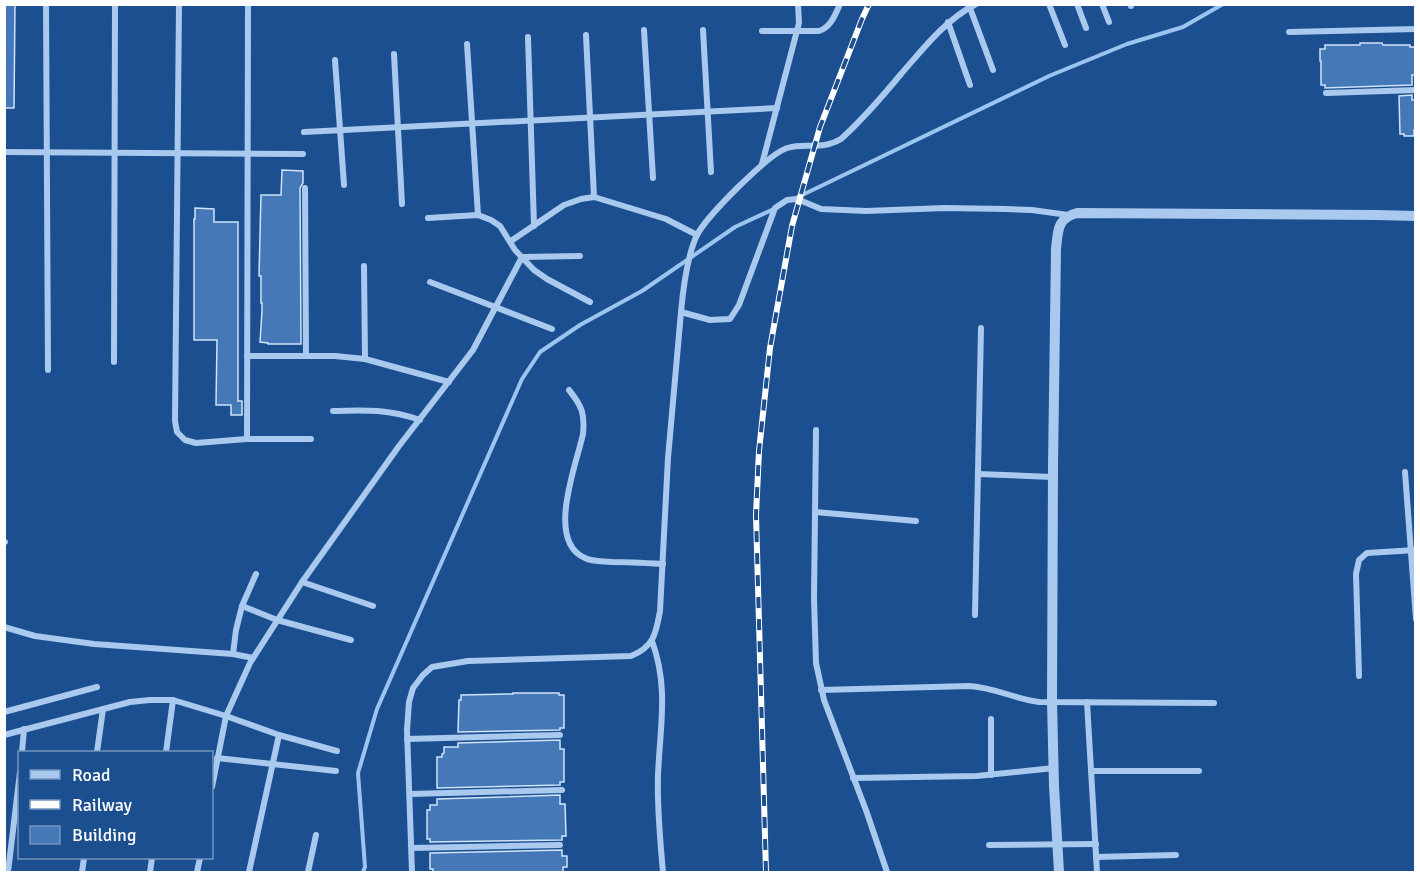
<svg xmlns="http://www.w3.org/2000/svg" width="1420" height="877" font-family="Signika,sans-serif">
<style>
.lines{fill:none;stroke-linecap:round;stroke-linejoin:round}
.stream{stroke:#9cc4f0;stroke-width:4}
.building{fill:#4478b7;stroke:#cfe3fa;stroke-width:1.5}
.minor{stroke:#a9c9ee;stroke-width:6}
.tertiary{stroke:#a9c9ee;stroke-width:10}
.rail-casing{stroke:#fff;stroke-width:6}
.rail{stroke:#1b4f8f;stroke-width:4;stroke-dasharray:11;stroke-linecap:butt}
</style>
<rect width="100%" height="100%" fill="#1b4f8f"/>
<g class="lines">
<g class="stream">
<path d="M796,198L1049,76L1127,44L1183,27L1223,4"/>
<path d="M363,872L365,867L358,773L377,709L522,379L540,352L580,325L642,291L735,227L776,208"/>
</g>
</g>
<g class="building">
<path d="M4,4H15L14,108H4Z"/>
<path d="M1360,43H1382L1383,45H1410V47H1416V75H1412V85L1325,88V85H1321V61H1320V49H1325V45H1360Z"/>
<path d="M1412,95V100H1416V130H1414V136H1404V134H1400L1399,96Z"/>
<path d="M282,170L303,171V183L300,188L301,344H268V343L260,342L262,311V303H261V276H259L261,195H281Z"/>
<path d="M195,208L214,209V222H238V401H242V415H231V405H216L217,340H194V219H195Z"/>
<path d="M513,693H559V695H564V728H560V730L458,732L459,700H461V695L513,694Z"/>
<path d="M560,740V749H564V782H560V785L437,788V757H442V754L444,753V747H458V743Z"/>
<path d="M560,795V804H565L566,836H562V840L430,842V839H427V810H430V805H437V799Z"/>
<path d="M562,850V856H567V867H563V873H433V869H430V853Z"/>
</g>
<g class="lines">
<g class="minor">
<path d="M46,4L48,370"/>
<path d="M179,4L175,421L177,432L185,440L196,443L247,439H311"/>
<path d="M1049,4L1065,45"/>
<path d="M1077,4L1086,28"/>
<path d="M1102,4L1109,22"/>
<path d="M1131,4V6"/>
<path d="M970,8L993,70"/>
<path d="M948,22L970,85"/>
<path d="M644,30L653,178"/>
<path d="M703,30L711,172"/>
<path d="M762,31H819C831,27 835,15 840,4"/>
<path d="M1289,32L1416,29"/>
<path d="M586,35L594,197"/>
<path d="M528,37L534,226"/>
<path d="M467,44L478,215"/>
<path d="M394,54L402,204"/>
<path d="M335,60L344,185"/>
<path d="M1326,93L1416,90"/>
<path d="M304,132L777,108"/>
<path d="M4,152L303,154"/>
<path d="M762,164L799,23L798,4"/>
<path d="M305,188L306,356"/>
<path d="M428,218L478,215L491,220L500,226L515,250L534,270L547,279L590,302"/>
<path d="M511,241L564,205L581,199L594,197L666,219L697,235"/>
<path d="M364,266L365,359"/>
<path d="M430,282L552,329"/>
<path d="M681,312L710,320L730,319L739,305L775,208L787,200L797,199L821,209L866,211L945,208L1005,209L1032,210L1068,215"/>
<path d="M247,356H335L365,359L449,382"/>
<path d="M114,362L115,4"/>
<path d="M569,390C582,406 585,414 583,434C577,463 545,541 585,558C593,562 603,561 612,562C629,562 646,563 663,564"/>
<path d="M333,411C366,410 387,409 420,420"/>
<path d="M816,430L814,598L816,663L824,700L867,813L887,872"/>
<path d="M247,439L248,4"/>
<path d="M1405,472L1416,619"/>
<path d="M978,474L1053,477"/>
<path d="M815,512L916,521"/>
<path d="M4,543L5,542"/>
<path d="M302,582L373,606"/>
<path d="M242,606L277,620L351,640"/>
<path d="M975,615L981,328"/>
<path d="M4,627L35,636L94,644L233,654L253,658"/>
<path d="M652,641C669,687 660,727 658,775C657,807 660,840 663,872"/>
<path d="M233,654L236,630L242,606L256,574"/>
<path d="M1359,676L1356,574L1359,560L1367,553L1416,550"/>
<path d="M821,690L969,686C993,687 1015,699 1039,702L1214,703"/>
<path d="M1087,702L1097,872"/>
<path d="M4,712L97,687"/>
<path d="M991,719V775"/>
<path d="M4,735L130,702L150,700H173L226,716L279,735L337,751"/>
<path d="M407,739L560,735"/>
<path d="M22,752L24,729"/>
<path d="M97,752L103,709"/>
<path d="M166,752L173,700"/>
<path d="M217,758L336,771"/>
<path d="M1091,771H1199"/>
<path d="M853,778L977,776L1054,768"/>
<path d="M212,787L226,716L250,663L302,582L399,446L473,350L522,257L580,256"/>
<path d="M410,794L562,790"/>
<path d="M989,845L1096,844"/>
<path d="M412,848L560,845"/>
<path d="M1096,857L1176,855"/>
<path d="M8,872L20,772"/>
<path d="M82,872L84,858"/>
<path d="M150,872L152,858"/>
<path d="M197,872L200,858"/>
<path d="M249,872L279,735"/>
<path d="M308,872L316,835"/>
<path d="M412,872L407,730L409,702L413,688L423,675L432,667L468,661L631,656C654,647 656,633 660,611L668,458L681,312C683,290 688,254 697,235C707,216 767,155 787,148C806,142 821,151 841,139C862,120 882,97 901,74C924,48 944,21 976,4"/>
</g>
<path class="tertiary" d="M1059,872L1054,786L1052,702L1053,466L1056,249C1058,231 1057,218 1077,213L1377,215L1416,216"/>
<g class="rail-casing">
<path id="rail" d="M766,872L756,515L759,451L770,348L792,226L820,127L862,19L869,4"/>
</g>
<use href="#rail" class="rail"/>
</g>
<rect width="1420" height="877" fill="none" stroke="#ffffff" stroke-width="12"/>
<rect x="18" y="751" width="195" height="108" fill="#1b4f8f" stroke="#7695bc" stroke-width="1.5"/>
<rect x="30" y="770" width="30" height="9" fill="#a9c9ee" stroke="#7695bc" stroke-width="1.5"/>
<text x="72" y="781" font-size="18" fill="#ffffff">Road</text>
<rect x="30" y="800" width="30" height="9" fill="#ffffff" stroke="#7695bc" stroke-width="1.5"/>
<text x="72" y="811" font-size="18" fill="#ffffff">Railway</text>
<rect x="30" y="826" width="30" height="18" fill="#4478b7" stroke="#7695bc" stroke-width="1.5"/>
<text x="72" y="841" font-size="18" fill="#ffffff">Building</text>
</svg>
